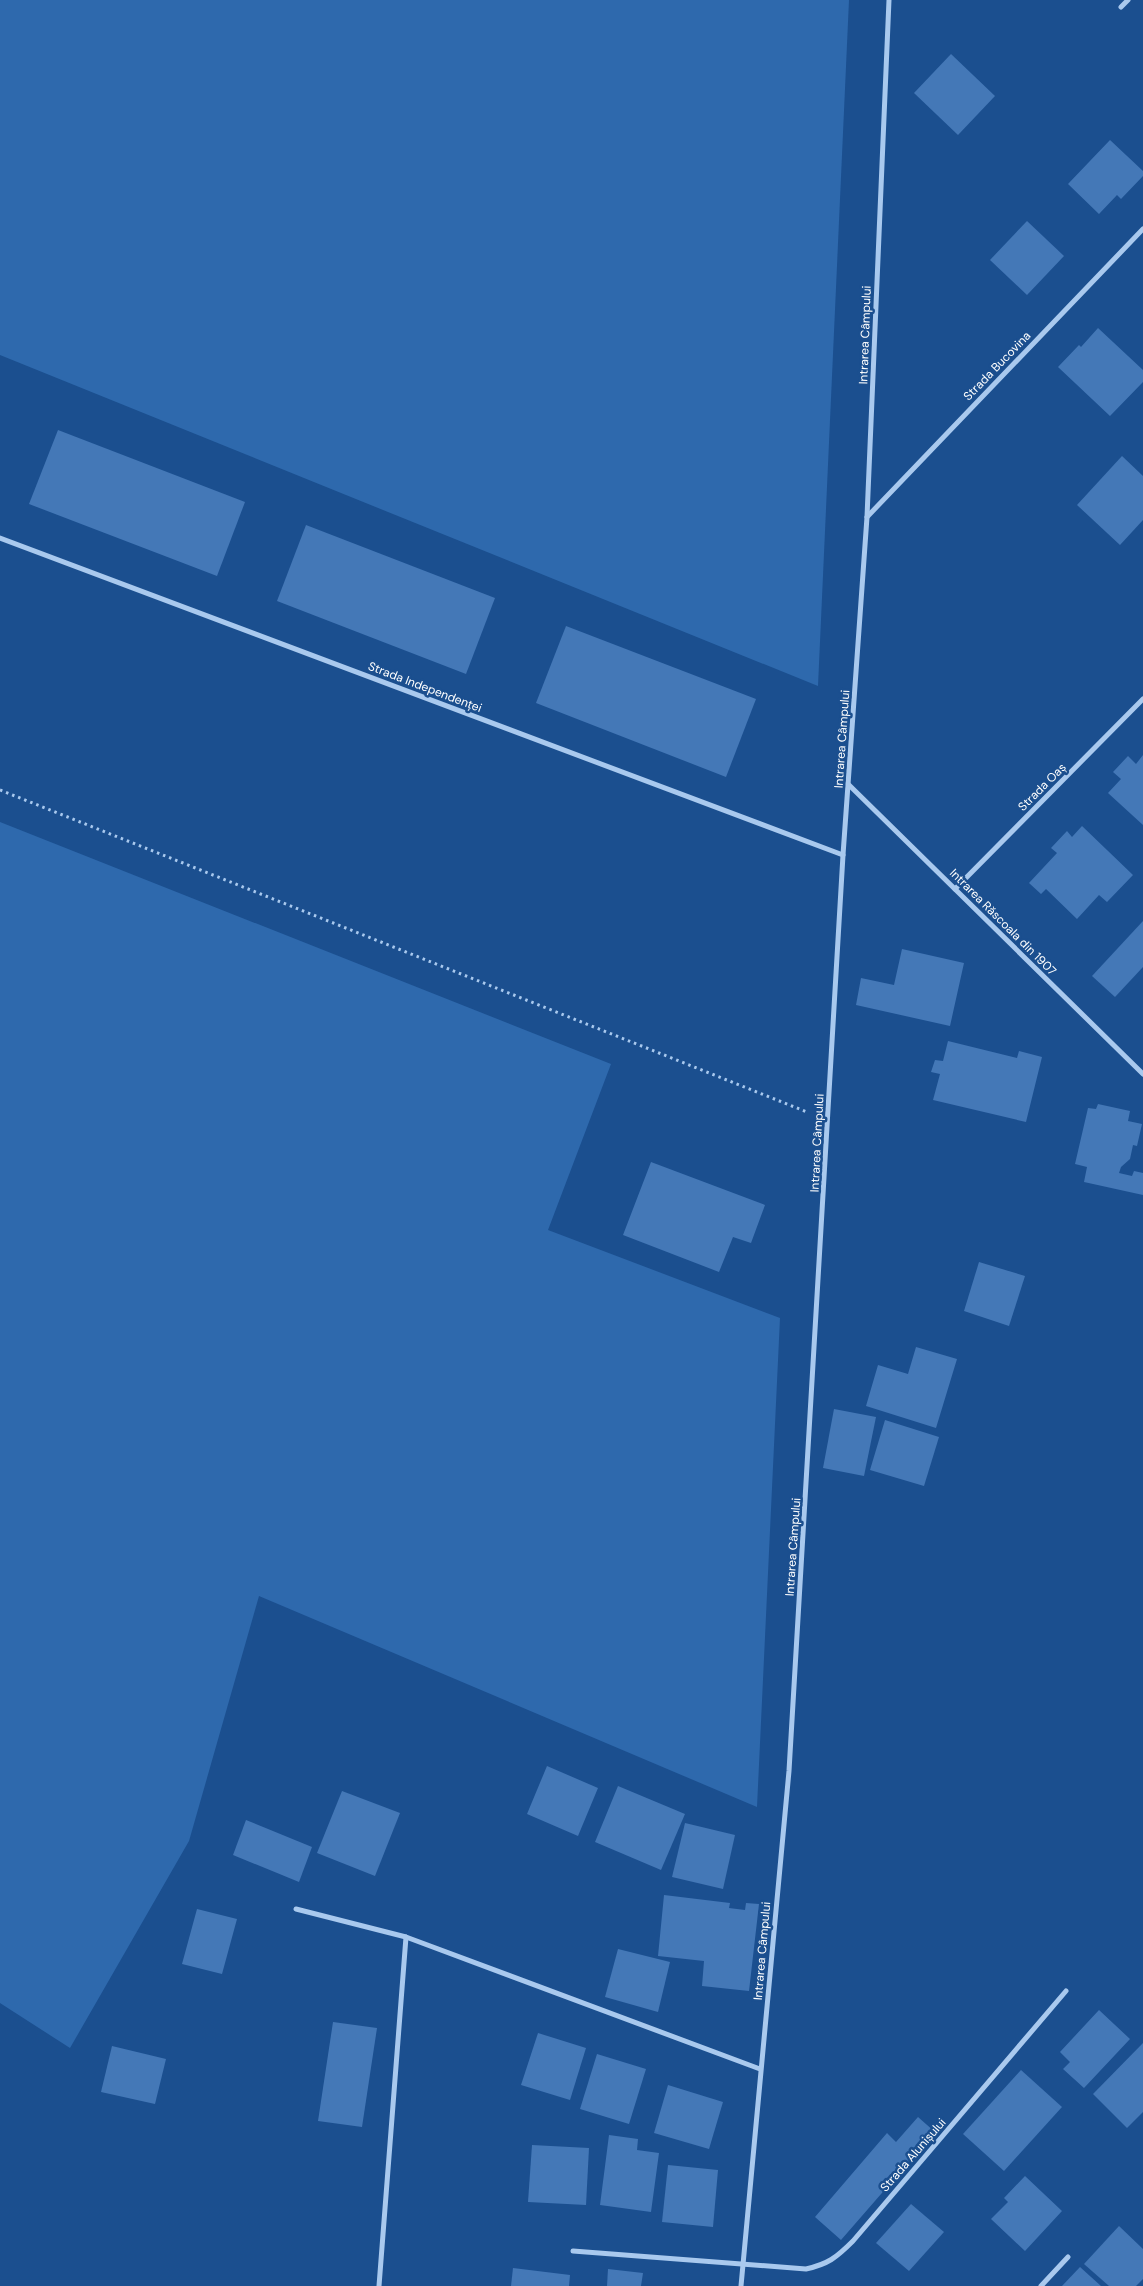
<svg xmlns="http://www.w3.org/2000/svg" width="1143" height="2286" font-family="'DM Sans',sans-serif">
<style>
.green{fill:#2e69ad}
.building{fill:#4478b7}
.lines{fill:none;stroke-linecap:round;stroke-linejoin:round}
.path{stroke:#a9c9ee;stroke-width:3;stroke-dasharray:2.5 4;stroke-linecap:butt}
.street{stroke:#a9c9ee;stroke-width:5}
.labels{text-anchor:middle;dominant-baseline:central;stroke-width:5;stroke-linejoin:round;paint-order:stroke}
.street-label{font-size:12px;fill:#fff;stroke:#1b4f8f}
</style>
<rect width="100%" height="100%" fill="#1b4f8f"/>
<g class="green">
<path d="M0,0H849L818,686L0,355Z"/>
<path d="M0,822L611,1064L548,1230L780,1318L757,1807L259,1596L189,1841L70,2048L0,2003Z"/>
</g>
<g class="building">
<path d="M951,54L995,96L958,135L914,93Z"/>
<path d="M1110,140L1143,171V176L1121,199L1117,195L1099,214L1068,184Z"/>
<path d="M1027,221L1064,256L1027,295L990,260Z"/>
<path d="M1098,328L1143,370V382L1110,416L1058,367L1079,345L1081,347Z"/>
<path d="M58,430L245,502L217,576L29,504Z"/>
<path d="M1122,456L1143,476V520L1120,545L1077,505Z"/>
<path d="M306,525L495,598L466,674L277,601Z"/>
<path d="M566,626L756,699L726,777L536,703Z"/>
<path d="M1143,755V825L1108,793L1121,779L1113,772L1128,756L1136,764Z"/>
<path d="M1082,826L1133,875L1107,902L1099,895L1077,919L1046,889L1041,894L1029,883L1057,853L1051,848L1067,831L1072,837Z"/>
<path d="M1143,921V967L1115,997L1092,976Z"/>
<path d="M902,949L964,963L950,1026L856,1005L861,978L894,985Z"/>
<path d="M948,1041L1017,1058L1019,1051L1042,1057L1026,1122L933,1100L940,1074L931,1072L935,1060L943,1061Z"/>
<path d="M1098,1104L1130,1111L1128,1121L1142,1124L1137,1146L1133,1145L1130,1159L1121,1167L1119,1173L1132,1176L1134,1171L1143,1173V1195L1084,1182L1087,1167L1075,1164L1088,1108L1096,1109Z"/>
<path d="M651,1162L765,1205L751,1243L733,1237L719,1272L623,1235Z"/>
<path d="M979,1262L1025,1276L1009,1326L964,1311Z"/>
<path d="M916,1347L957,1359L936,1428L866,1406L878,1365L908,1374Z"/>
<path d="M834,1409L876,1417L864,1476L823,1468Z"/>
<path d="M885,1420L939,1437L924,1486L870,1470Z"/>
<path d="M547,1766L598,1788L578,1836L527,1814Z"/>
<path d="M618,1786L685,1814L661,1870L595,1842Z"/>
<path d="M342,1791L400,1813L375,1876L317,1853Z"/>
<path d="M246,1820L312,1847L299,1882L233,1855Z"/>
<path d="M685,1823L735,1835L723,1889L672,1877Z"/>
<path d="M664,1895L730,1903L729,1908L745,1910L746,1903L759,1904L749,1991L702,1986L704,1961L658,1956Z"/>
<path d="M197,1909L237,1919L222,1974L182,1964Z"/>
<path d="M618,1949L670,1962L658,2012L605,1997Z"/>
<path d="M1099,2010L1130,2039L1084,2088L1063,2069L1070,2062L1060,2052Z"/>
<path d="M333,2022L377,2028L362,2127L318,2121Z"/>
<path d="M538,2033L586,2048L570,2100L521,2085Z"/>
<path d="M1143,2043V2112L1127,2128L1093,2094Z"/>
<path d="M112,2046L166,2059L155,2104L101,2092Z"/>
<path d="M597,2054L646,2069L629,2124L580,2109Z"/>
<path d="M1021,2070L1062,2107L1004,2171L963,2134Z"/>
<path d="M668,2085L723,2102L709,2149L654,2133Z"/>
<path d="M918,2117L935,2132L841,2240L815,2217L887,2133L896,2142Z"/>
<path d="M609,2135L638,2139L637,2150L659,2153L651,2212L600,2205Z"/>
<path d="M532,2145L589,2148L586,2205L528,2202Z"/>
<path d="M668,2165L718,2170L713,2227L662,2222Z"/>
<path d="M1025,2176L1062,2211L1025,2251L991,2219L1008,2202L1004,2198Z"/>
<path d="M911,2204L944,2232L909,2271L876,2243Z"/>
<path d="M1119,2226L1143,2249V2279L1136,2286H1109L1084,2264Z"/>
<path d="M1080,2267L1101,2286H1062Z"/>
<path d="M513,2268L570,2275L569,2286H511Z"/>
<path d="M608,2269L643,2273L641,2286H607Z"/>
</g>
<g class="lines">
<path class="path" d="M0,790L807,1112"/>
<g class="street">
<path d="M1121,7L1128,0"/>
<path d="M867,517L1143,229"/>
<path d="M0,538L843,855"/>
<path d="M848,784L1143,1074"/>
<path d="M955,889L1143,699"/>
<path d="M296,1909L406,1937L760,2069"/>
<path d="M573,2251L806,2269C828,2264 836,2258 853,2241L1066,1991"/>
<path d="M379,2286L406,1937"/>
<path d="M741,2286L789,1771L843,855L867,517L889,0"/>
<path d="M1041,2286L1068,2257"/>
</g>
</g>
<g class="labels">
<g class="street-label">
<text transform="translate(865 335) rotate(-88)">Intrarea Câmpului</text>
<text transform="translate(997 366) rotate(-46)">Strada Bucovina</text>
<text transform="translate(425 687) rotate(21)">Strada Independenței</text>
<text transform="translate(842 739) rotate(-86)">Intrarea Câmpului</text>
<text transform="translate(1042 787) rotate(-45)">Strada Oaș</text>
<text transform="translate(1003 922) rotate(45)">Intrarea Răscoala din 1907</text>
<text transform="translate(817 1143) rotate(-87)">Intrarea Câmpului</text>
<text transform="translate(793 1547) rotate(-86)">Intrarea Câmpului</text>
<text transform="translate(762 1951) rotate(-85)">Intrarea Câmpului</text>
<text transform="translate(913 2155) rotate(-49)">Strada Alunișului</text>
</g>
</g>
</svg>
